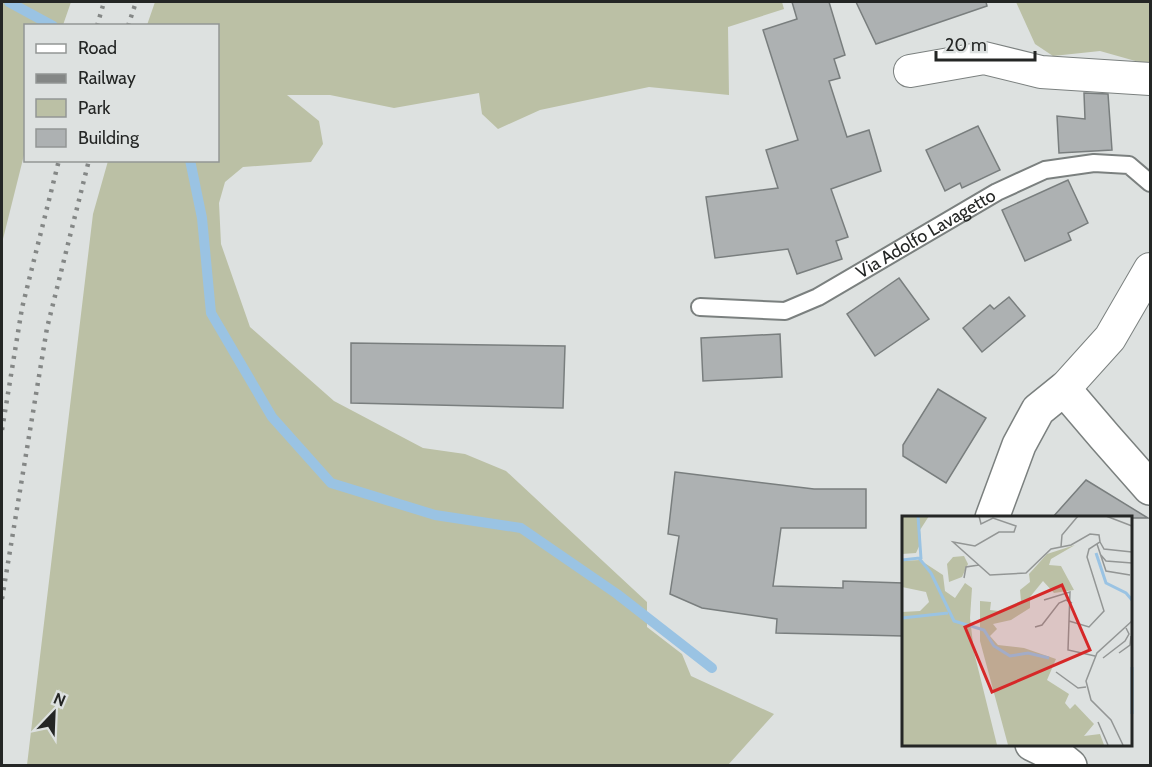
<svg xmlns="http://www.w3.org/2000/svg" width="1152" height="767" font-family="Cabin,sans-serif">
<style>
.green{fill:#bbc0a5}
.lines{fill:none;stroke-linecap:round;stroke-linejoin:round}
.stream{stroke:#9ac3e3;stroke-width:10}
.building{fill:#adb1b2;stroke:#797e7e;stroke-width:1.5}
.lane-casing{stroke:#7b807f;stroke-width:20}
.street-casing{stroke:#7b807f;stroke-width:34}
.secondary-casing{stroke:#7b807f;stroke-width:36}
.lane{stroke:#fff;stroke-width:16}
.street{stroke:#fff;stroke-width:32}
.secondary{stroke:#fff;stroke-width:33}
.rail{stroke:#848786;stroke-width:4.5;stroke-dasharray:3 6;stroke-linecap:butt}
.labels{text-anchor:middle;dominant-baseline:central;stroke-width:5;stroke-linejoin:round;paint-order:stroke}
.street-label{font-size:18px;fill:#242625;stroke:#dde1e0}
.inset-river{fill:none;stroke:#9ac3e3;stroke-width:3}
.inset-road{fill:none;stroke:#939695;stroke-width:1.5}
.view{fill:#d62828;fill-opacity:0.15;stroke:#d62828;stroke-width:3}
.inset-edge{fill:none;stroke:#242625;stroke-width:3}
</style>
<rect width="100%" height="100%" fill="#dde1e0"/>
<g class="green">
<path d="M2,2H71L63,25L26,26L25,151L2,243Z"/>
<path d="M155,2H782L784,9L728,27L729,95L649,87L540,110L498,129L482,114L479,93L394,108L330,95H287L319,121L323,144L311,162L243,167L225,182L219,203L221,244L250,327L334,401L423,448L465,454L506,471L647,602V627L682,654L691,676L774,714L728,765H27L93,214L108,161L218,160V26L147,25Z"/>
<path d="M1016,2H1150V67L1139,62L1100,51L1053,56L1035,44Z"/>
</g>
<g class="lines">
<g class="stream">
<path d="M9,2L53,26"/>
<path d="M190,160L202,218L211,313L272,417L331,483L435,515L521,528L617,594L712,668"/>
</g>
</g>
<g class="building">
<path d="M792,2H829L845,55L834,59L840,78L829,81L847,137L869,130L881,171L831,189L848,237L836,241L842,259L797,274L788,249L715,258L706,197L778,188L766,150L798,140L763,30L797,19Z"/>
<path d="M856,2H986L987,6L876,44Z"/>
<path d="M1084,93L1108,94L1112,150L1059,153L1057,116L1085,119Z"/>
<path d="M978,126L1000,170L962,188L960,183L945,191L926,150Z"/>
<path d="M1068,180L1088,223L1068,233L1071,240L1025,261L1002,210Z"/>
<path d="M899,278L929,319L875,356L847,314Z"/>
<path d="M1009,297L1025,316L982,352L963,328L990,305L994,309Z"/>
<path d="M780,334L782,377L703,381L701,338Z"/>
<path d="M351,343L565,346L563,408L351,403Z"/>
<path d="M938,389L986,418L946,483L903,456V445Z"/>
<path d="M675,472L814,489H866V528H781L773,586L843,588V581L903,583V636L776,633L777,619L702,608L670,594L679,536L668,534Z"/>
<path d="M1086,480L1148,518H1052Z"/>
</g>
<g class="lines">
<g class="lane-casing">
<g id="lane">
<path id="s1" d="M700,307L785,311L818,297L997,192L1045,170L1094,163L1129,165L1150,183"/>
</g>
</g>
<g class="street-casing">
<g id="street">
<path d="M910,71L984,58L1041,72L1150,79"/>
<path d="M1064,389L1110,338L1150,269"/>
</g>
</g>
<g class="secondary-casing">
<g id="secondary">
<path d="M992,518L1019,445L1038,410L1064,389L1105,437L1150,488"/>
<path d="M1032,744L1059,757L1070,766"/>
</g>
</g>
<use href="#lane" class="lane"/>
<use href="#street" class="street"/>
<use href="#secondary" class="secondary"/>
<g class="rail">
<path d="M97,26L104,2"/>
<path d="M128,26L136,2"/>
<path d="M2,430L22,308L59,160"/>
<path d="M2,599L47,328L89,160"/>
</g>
</g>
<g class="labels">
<g class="street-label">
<text stroke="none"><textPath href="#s1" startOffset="246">Via Adolfo Lavagetto</textPath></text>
</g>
</g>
<g transform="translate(902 516)">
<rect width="230" height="230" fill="#dde1e0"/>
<path d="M0,0H27L18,14L19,26L14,37L0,38ZM173,29L149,43L147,49L159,50L172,74L152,77L141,65L128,81V92L109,104L91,108L95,113L88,120L96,129L122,132L154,143L145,164L167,178L163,187L168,193L173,188L192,208L182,220L198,218L202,229H106L78,125V85L89,86L88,94L96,95L119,85L118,74L128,66L127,58L145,38ZM62,40L66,48L60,61L47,66L45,48L51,41ZM18,44L41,59L43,75L53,82L63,67L70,72L68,102L72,136L95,229H0V96L18,95L27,86L24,76L0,71V45Z" fill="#bbc0a5"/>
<path class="inset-river" d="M16,0L19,43M194,37L204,67L224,77L230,84M0,44L17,42L29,57L52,105L82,114L92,130L108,140L126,137L147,142M0,102L46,97M230,151V198"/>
<path class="inset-road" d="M77,0L79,8L91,2L114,10L112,16H97L73,30L51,26L88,59L124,57L149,33L169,29L188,18L197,19L198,26L187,33L185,41L202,95L187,111L167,105M204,0L230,10M198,26L202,33L230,36M195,28L204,55L228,59M159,31L160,19L176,0M198,38L204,45L230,47M62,62L64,51L77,49M142,84L168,76L166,134L193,140M133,111L140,109L157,87L164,84L170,87M217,137L228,129L229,120M201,142L223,125L227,118L224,112M154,156L176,172L184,171M196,206L206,229M221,229L209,204L189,184L184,165L195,137L230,105"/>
<path class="view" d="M160,69L188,134L90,176L63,111Z"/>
<rect width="230" height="230" class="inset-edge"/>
</g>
<rect width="1152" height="767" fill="none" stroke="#242625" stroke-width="6"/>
<rect x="24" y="24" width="195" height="138" fill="#dde1e0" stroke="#939695" stroke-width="1.5"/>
<rect x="36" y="44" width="30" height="9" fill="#ffffff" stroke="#939695" stroke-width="1.5"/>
<text x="78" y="54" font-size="18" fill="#242625">Road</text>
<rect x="36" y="74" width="30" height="9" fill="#848786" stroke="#939695" stroke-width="1.5"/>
<text x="78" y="84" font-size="18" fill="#242625">Railway</text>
<rect x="36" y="99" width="30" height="18" fill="#bbc0a5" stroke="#939695" stroke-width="1.5"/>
<text x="78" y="114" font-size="18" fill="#242625">Park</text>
<rect x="36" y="129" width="30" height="18" fill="#adb1b2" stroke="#939695" stroke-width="1.5"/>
<text x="78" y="144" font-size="18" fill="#242625">Building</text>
<g transform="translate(54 713) rotate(23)" stroke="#dde1e0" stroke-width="4.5" paint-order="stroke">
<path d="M0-4.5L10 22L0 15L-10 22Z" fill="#242625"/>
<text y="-9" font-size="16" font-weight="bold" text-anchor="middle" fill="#242625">N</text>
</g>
<path d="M936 51v9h99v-9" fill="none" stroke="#242625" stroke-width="3"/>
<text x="945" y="51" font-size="18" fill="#242625" stroke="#dde1e0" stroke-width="4.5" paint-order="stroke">20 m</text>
</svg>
